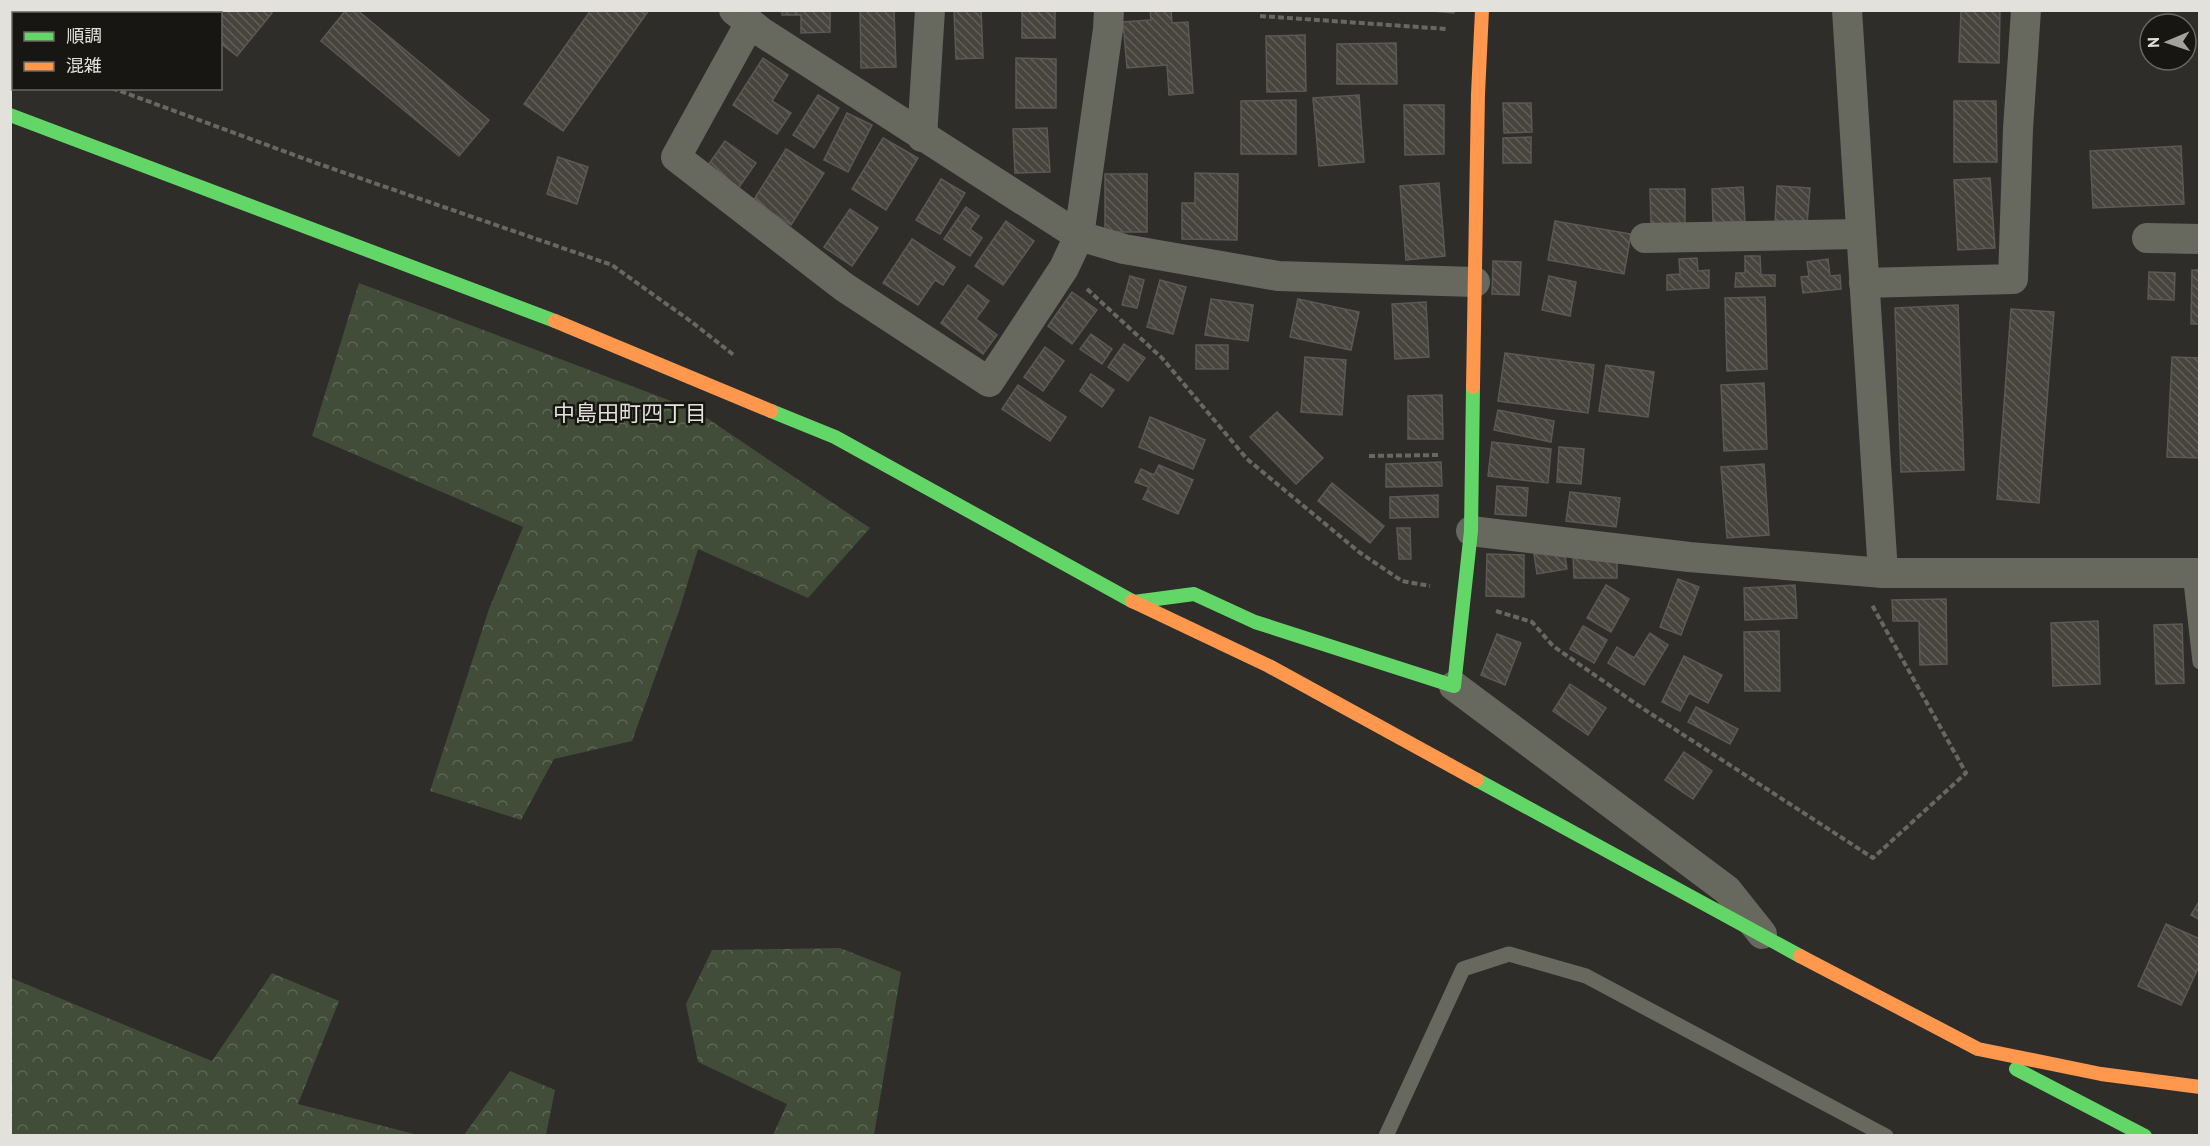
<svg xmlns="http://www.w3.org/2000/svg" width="2210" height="1146" font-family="'PT Sans','Noto Sans JP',sans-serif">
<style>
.forest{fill:url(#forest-crowns)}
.building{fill:url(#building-back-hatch);stroke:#5b5956;stroke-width:1.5}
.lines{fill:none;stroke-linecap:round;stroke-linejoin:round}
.path{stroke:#676861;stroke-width:4;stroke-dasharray:6 3;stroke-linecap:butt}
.lane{stroke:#67695f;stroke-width:15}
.street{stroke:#67695f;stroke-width:30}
.fast{stroke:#63d668;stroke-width:14}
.slow{stroke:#ff974d;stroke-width:14}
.labels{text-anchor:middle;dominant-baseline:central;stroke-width:5;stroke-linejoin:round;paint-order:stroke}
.neighbourhood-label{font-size:22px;fill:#e2e1db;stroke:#181613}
</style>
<defs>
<pattern id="forest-crowns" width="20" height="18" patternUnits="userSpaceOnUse" patternTransform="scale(1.5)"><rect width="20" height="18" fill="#414d38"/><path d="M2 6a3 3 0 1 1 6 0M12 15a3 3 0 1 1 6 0" fill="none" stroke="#5c6654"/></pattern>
<pattern id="building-back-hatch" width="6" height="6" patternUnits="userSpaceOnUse" patternTransform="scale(1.5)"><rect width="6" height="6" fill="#47433d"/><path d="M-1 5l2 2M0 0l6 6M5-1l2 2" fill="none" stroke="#615e58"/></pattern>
</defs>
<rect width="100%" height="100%" fill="#2e2d29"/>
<g class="forest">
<path d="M359,283L695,410L870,528L808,598L698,549L680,608L632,741L554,759L521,820L430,791L489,609L523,527L312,436Z"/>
<path d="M840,948L901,972L874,1135H773L787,1104L698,1062L686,1004L712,950Z"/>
<path d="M272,973L339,1001L298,1104L418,1135H11V978L212,1061Z"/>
<path d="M510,1071L555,1090L546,1135H464Z"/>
</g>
<g class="building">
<path d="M179,10H268L272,13L237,56L220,43V14H183Z"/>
<path d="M346,10H357L489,120L459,156L321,41Z"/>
<path d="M591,10H649L563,131L524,104Z"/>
<path d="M782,10H830V32L801,33V15H782Z"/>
<path d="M860,10H894L896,67L861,68Z"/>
<path d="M954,10H981L983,58L956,59Z"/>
<rect x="1022" y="10" width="33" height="28"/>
<path d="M1150,10H1171L1172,23L1188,22L1193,93L1169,95L1167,65L1127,68L1123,22L1151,20Z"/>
<path d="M1421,10H1454V13Z"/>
<path d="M1961,10H2000L1999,63L1959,62Z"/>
<path d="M1305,35L1306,91L1267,92L1266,36Z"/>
<path d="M1396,43L1397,84H1337V44Z"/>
<path d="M763,58L788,75L772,101L791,113L777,134L733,105Z"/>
<path d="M1016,58L1056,59V108H1016Z"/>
<path d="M818,95L839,108L814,148L793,135Z"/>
<path d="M1359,95L1364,162L1319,166L1313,98Z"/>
<path d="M1296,100V154H1241V101Z"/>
<path d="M1954,101H1996L1997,162H1954Z"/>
<path d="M1503,103H1531L1532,132L1504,133Z"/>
<path d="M1404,105H1444V154L1405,155Z"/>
<path d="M847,113L872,125L848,172L824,160Z"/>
<path d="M1047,128L1050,172L1015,173L1013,129Z"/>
<path d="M1531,137V163H1503V138Z"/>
<path d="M883,138L918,158L886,210L852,189Z"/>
<path d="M725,141L756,163L737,190L706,168Z"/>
<path d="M2181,146L2184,204L2093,208L2090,151Z"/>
<path d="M786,149L824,173L791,225L753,201Z"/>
<path d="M558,157L588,167L577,204L547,194Z"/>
<path d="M1195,173L1238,174L1237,240L1182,239V203H1195Z"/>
<rect x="1105" y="174" width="42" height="58"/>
<path d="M1990,178L1995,248L1958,250L1954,180Z"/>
<path d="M941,179L965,193L940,234L916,220Z"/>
<path d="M1439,183L1445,256L1406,260L1400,186Z"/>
<path d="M1777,186L1810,188L1807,224L1775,223Z"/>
<path d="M1743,187L1745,221L1713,223L1712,189Z"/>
<path d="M1650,189H1685V224H1651Z"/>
<path d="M966,207L979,216L970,229L982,238L970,256L944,239Z"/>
<path d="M850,209L878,228L852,266L824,247Z"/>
<path d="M1006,221L1034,241L1003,285L975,266Z"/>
<path d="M1555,221L1631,234L1624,274L1548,260Z"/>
<path d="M912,239L955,267L943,285L935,280L918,305L883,283Z"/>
<path d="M1745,256H1760L1761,275H1775V286L1735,287L1736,273H1745Z"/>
<path d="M1697,258L1698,271L1709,270V288L1667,290V275L1680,274L1679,259Z"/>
<path d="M1828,259L1830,276L1840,275L1841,289L1803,293L1801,277L1809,276L1807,262Z"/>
<path d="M1493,261L1521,262L1519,295L1492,294Z"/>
<path d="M2192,270H2200V324H2191Z"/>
<path d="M2149,272L2175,273L2174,300L2148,299Z"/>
<path d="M1130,276L1144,280L1137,308L1122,305Z"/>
<path d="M1549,276L1576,282L1570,316L1542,310Z"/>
<path d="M1160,280L1186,287L1173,334L1147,327Z"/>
<path d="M968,285L989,301L976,319L997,335L983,354L941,323Z"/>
<path d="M1072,292L1097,310L1072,344L1048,326Z"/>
<path d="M1765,297L1767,369L1727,371L1725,298Z"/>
<path d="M1211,299L1253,305L1248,341L1205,335Z"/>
<path d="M1298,299L1359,312L1351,350L1290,337Z"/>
<path d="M1426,302L1429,357L1395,359L1392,304Z"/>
<path d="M1958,305L1964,470L1901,472L1895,308Z"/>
<path d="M2011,309L2054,312L2039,503L1997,499Z"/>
<path d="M1091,334L1112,349L1102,364L1080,349Z"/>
<path d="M1124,344L1145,358L1128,381L1108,367Z"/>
<rect x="1196" y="345" width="32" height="24"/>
<path d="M1045,347L1064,361L1043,391L1024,377Z"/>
<path d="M1505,353L1594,365L1588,413L1498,401Z"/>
<path d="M1305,357L1346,360L1342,415L1301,412Z"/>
<path d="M2172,357L2200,358V458L2167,457Z"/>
<path d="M1606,365L1654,372L1648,417L1599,411Z"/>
<path d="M1091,374L1114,390L1102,407L1080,391Z"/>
<path d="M1764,383L1767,449L1724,451L1721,385Z"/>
<path d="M1018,385L1066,417L1050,441L1002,409Z"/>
<path d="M1442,395L1443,439H1408V396Z"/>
<path d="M1498,410L1554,421L1551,442L1494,430Z"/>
<path d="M1277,412L1323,458L1296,484L1250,437Z"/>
<path d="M1150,417L1205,440L1193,469L1139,447Z"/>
<path d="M1492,442L1551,449L1548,483L1488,476Z"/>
<path d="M1559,447L1584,449L1581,484L1557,482Z"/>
<path d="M1441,462L1442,486L1386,487V464Z"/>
<path d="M1764,464L1769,535L1727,538L1721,467Z"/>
<path d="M1159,465L1193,480L1178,514L1143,499L1149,487L1135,482L1141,469L1154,475Z"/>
<path d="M1332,483L1384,526L1370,543L1318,501Z"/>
<path d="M1497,486L1528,488L1526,516L1495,514Z"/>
<path d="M1570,492L1620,498L1616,527L1566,521Z"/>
<path d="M1438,495V517L1390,518V497Z"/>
<path d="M1397,528H1410L1411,559H1399Z"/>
<path d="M1564,550L1567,569L1537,574L1534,554Z"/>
<path d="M1487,554L1524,555V597L1486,596Z"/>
<path d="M1573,555L1617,556V578H1574Z"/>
<path d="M1678,579L1699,587L1681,635L1660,627Z"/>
<path d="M1606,585L1629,599L1611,632L1587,618Z"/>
<path d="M1795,585L1797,618L1745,620L1744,588Z"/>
<path d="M1946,599L1947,664L1920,665L1919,621H1893L1892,600Z"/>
<path d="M2098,621L2100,684L2053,686L2051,623Z"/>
<path d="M2182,624L2184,683L2156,684L2154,625Z"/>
<path d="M1583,626L1607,640L1594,663L1570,649Z"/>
<path d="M1779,631L1780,691H1745L1744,632Z"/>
<path d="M1650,633L1668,645L1644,685L1608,663L1617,647L1634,658Z"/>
<path d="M1497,634L1521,643L1505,685L1481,675Z"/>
<path d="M1684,656L1722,675L1708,703L1689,693L1680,711L1662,702Z"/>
<path d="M1570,684L1606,708L1588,735L1553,711Z"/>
<path d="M1696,707L1738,729L1730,744L1688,722Z"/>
<path d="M1684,752L1712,771L1693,799L1665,780Z"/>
<path d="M2200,900V920L2191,915Z"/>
<path d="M2166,924L2200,939V964L2181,1005L2138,986Z"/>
</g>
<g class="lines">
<g class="path">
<path d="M1260,16L1447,29"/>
<path d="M10,53L14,54"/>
<path d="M112,88L316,163L612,265L693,323L735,356"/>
<path d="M1087,289L1162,358L1247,459L1359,552L1402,581L1430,586"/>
<path d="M1369,456L1438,455"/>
<path d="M1496,611L1532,622L1553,646L1642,708L1873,858L1966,773L1872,605"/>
</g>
<g class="lane">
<path d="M2190,573L2200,662"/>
<path d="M1386,1136L1463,969L1509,954L1586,976L1886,1136"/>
</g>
<g class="street">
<path d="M734,10L760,31L1079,236L1124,249L1278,276L1475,282"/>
<path d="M1847,10L1883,573"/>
<path d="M750,23L676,157L844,287L989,382L1064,268L1079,236L1108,29L1109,10"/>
<path d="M922,137L930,10"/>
<path d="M1645,238L1861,234"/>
<path d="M2147,238L2200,239"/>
<path d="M1864,283L2013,279L2018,129L2026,10"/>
<path d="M1471,531L1689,557L1883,573H2200"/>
<path d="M1454,686L1727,890L1762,934"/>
</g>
<g class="fast">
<path d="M10,115L555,321"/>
<path d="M771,411L835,437L1132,601"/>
<path d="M1134,602L1194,594L1255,622L1454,686L1471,531L1473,387"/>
<path d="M1477,780L1800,956"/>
<path d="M2016,1069L2145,1136"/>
</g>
<g class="slow">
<path d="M555,321L771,411"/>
<path d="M1473,387L1478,94L1482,10"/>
<path d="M1132,601L1269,666L1477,780"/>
<path d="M1800,956L1978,1049L2101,1074L2200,1087"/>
</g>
</g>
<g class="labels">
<g class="neighbourhood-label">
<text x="630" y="413">中島田町四丁目</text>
</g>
</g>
<rect width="2210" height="1146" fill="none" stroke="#e2e1db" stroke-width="24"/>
<rect x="12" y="12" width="210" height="78" fill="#181613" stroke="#696763" stroke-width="1.5"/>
<rect x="24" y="32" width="30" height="9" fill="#63d668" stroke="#696763" stroke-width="1.5"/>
<text x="66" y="42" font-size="18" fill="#e2e1db">順調</text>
<rect x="24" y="62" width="30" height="9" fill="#ff974d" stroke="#696763" stroke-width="1.5"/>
<text x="66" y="72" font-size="18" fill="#e2e1db">混雑</text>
<g transform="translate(2168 42) rotate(268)"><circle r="28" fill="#181613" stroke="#696763" stroke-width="1.5"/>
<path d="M0-4.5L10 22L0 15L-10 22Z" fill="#a3a29d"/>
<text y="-9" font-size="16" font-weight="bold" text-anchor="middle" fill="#e2e1db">N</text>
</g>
</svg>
